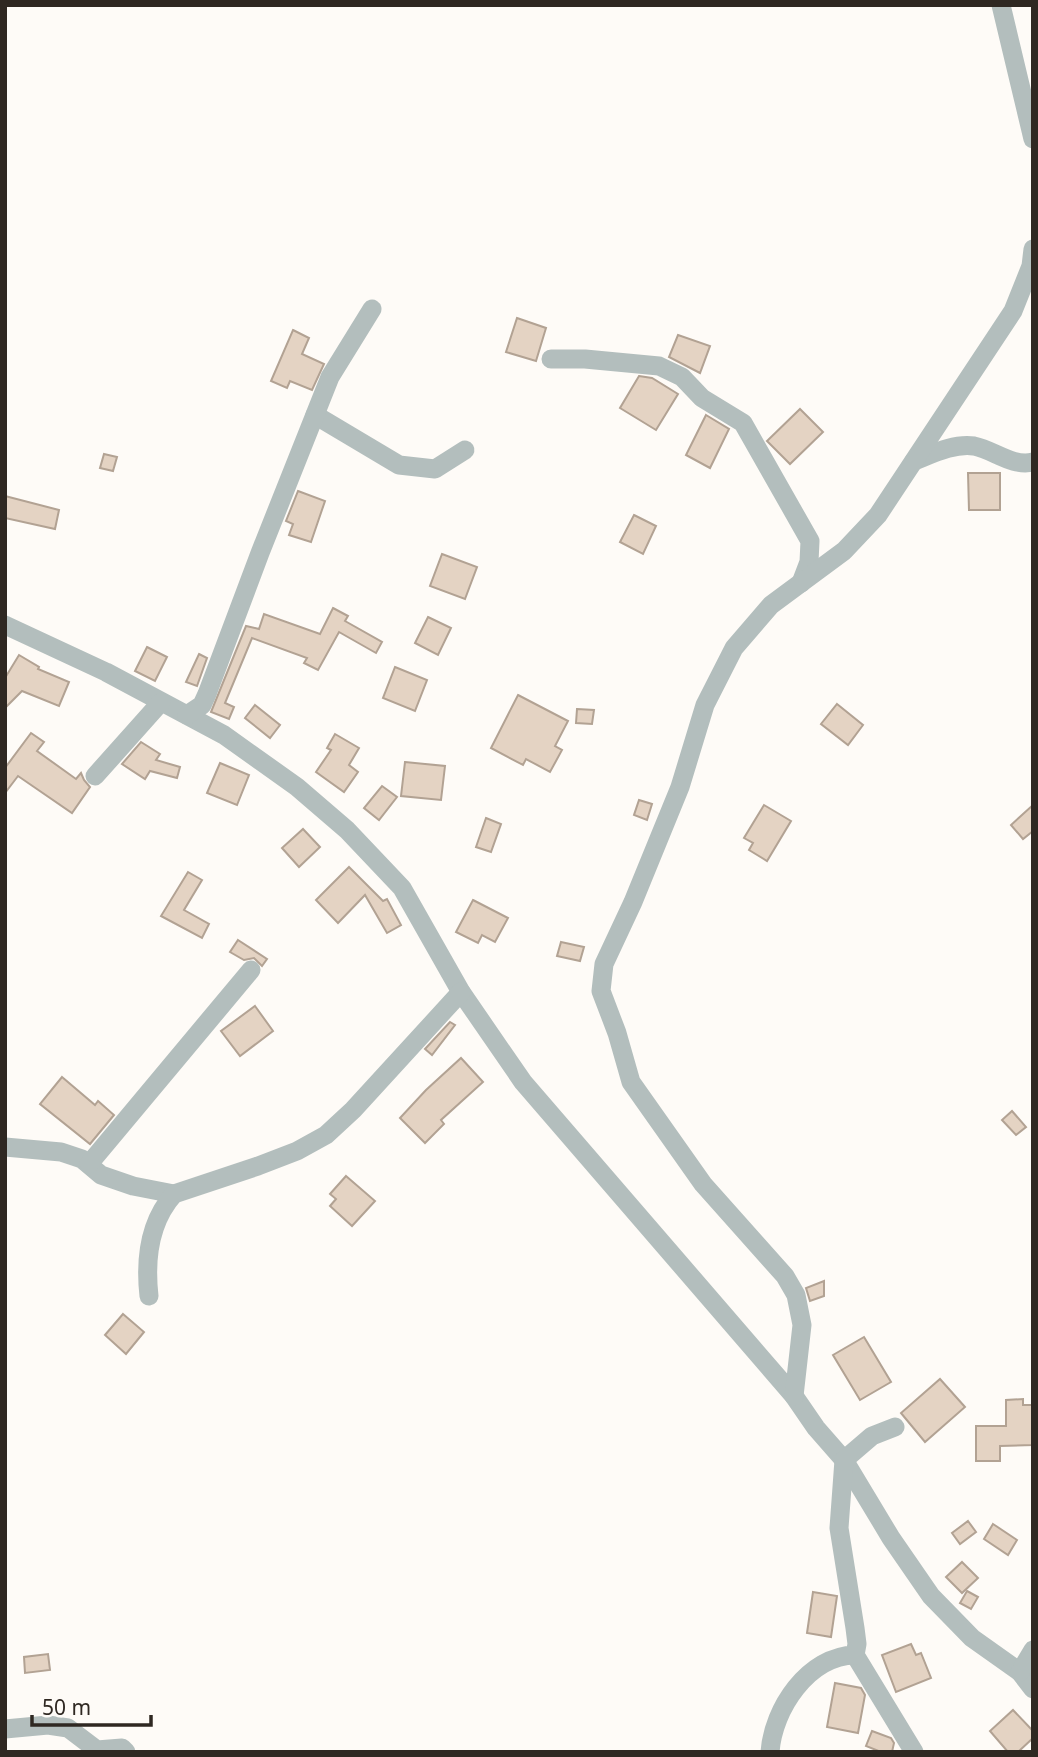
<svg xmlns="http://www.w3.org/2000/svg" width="1038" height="1757" font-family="'Noto Sans',sans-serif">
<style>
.building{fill:#e4d3c3;stroke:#b2a293;stroke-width:2}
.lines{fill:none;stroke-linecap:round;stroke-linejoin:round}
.street{stroke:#b3bebd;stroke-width:19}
</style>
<rect width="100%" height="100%" fill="#fefbf7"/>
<g class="building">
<path d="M517,318L546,328L536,361L506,352Z"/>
<path d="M293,330L309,338L302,354L324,364L312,390L290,381L287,388L271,381Z"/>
<path d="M678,335L710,346L700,373L669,357Z"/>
<path d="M639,376L652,378L678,394L656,430L620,408Z"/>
<path d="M800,409L823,432L790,464L767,441Z"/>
<path d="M706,415L729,429L710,468L686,455Z"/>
<path d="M104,454L117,457L113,471L100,468Z"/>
<path d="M968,473H1000V510H969Z"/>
<path d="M298,491L325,501L311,542L289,535L293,524L286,521Z"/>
<path d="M5,496L59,510L55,529L5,518Z"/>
<path d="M634,515L656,526L643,554L620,542Z"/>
<path d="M442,554L477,567L465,599L430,586Z"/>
<path d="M333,608L348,616L345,621L382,642L376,653L339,632L318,670L304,663L307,658L252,638L225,703L234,707L229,719L211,712L246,626L259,629L264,614L320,634Z"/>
<path d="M428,617L451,628L438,655L415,643Z"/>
<path d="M147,647L167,657L155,681L135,671Z"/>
<path d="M199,654L207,658L197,686L186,682Z"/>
<path d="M19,655L39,667L38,669L69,682L59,706L22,691L5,708V678Z"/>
<path d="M395,667L427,680L415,711L383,698Z"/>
<path d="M518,695L568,721L555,746L562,750L550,772L526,759L523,765L491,748Z"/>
<path d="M837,704L863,725L848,745L821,724Z"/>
<path d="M255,705L280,725L270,738L245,718Z"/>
<path d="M577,709L594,710L592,724L576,723Z"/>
<path d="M31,733L44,742L37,751L76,779L81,773L84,780L90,787L72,813L18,776L5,793V768Z"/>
<path d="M335,734L359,748L349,765L358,772L344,792L316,772L331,750L327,748Z"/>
<path d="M141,742L160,754L156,760L180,767L177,778L150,771L145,779L122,764Z"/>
<path d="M405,762L445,766L441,800L401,796Z"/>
<path d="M220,763L249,775L237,805L207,793Z"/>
<path d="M382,786L397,797L379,820L364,808Z"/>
<path d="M639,800L652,804L647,820L634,815Z"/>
<path d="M764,805L791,821L767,861L749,850L753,843L744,838Z"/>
<path d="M1033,805V831L1023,839L1011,825Z"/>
<path d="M486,818L501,824L491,852L476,847Z"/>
<path d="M303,829L320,847L299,867L282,848Z"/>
<path d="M349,867L383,901L387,899L401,925L387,933L365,895L338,923L316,900Z"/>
<path d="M188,872L202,880L184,910L209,924L202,938L161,916Z"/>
<path d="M473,900L508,918L495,942L482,935L478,943L456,932Z"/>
<path d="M238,940L267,959L262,966L254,958L244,960L230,952Z"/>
<path d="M561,942L584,947L580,961L557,956Z"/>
<path d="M255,1006L273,1031L240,1056L221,1031Z"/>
<path d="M450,1022L455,1025L432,1055L425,1049Z"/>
<path d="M461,1058L483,1082L441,1120L444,1124L425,1143L400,1118L426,1090Z"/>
<path d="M62,1077L95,1105L98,1101L114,1115L90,1144L40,1104Z"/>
<path d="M1012,1111L1026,1127L1016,1135L1002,1120Z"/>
<path d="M346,1176L375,1201L352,1226L330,1206L336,1199L330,1194Z"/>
<path d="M824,1281V1296L810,1301L806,1288Z"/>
<path d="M123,1314L144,1332L126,1354L105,1335Z"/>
<path d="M864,1337L891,1382L860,1400L833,1355Z"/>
<path d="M940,1379L965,1407L925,1442L901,1413Z"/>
<path d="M1023,1399V1405H1033V1445L1000,1446V1461H976V1426H1006V1400Z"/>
<path d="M968,1521L976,1532L960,1544L952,1533Z"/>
<path d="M993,1524L1017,1540L1008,1555L984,1539Z"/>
<path d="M962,1562L978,1578L962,1593L946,1577Z"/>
<path d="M967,1591L978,1597L971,1609L960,1603Z"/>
<path d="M813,1592L837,1596L831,1637L807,1633Z"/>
<path d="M911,1644L916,1655L921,1653L931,1678L896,1692L882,1655Z"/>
<path d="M48,1654L50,1670L25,1673L24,1657Z"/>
<path d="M835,1683L861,1688L865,1695L858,1733L827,1727Z"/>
<path d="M1013,1710L1033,1731V1738L1018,1752H1008L990,1731Z"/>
<path d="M872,1731L891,1738L894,1743L892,1752H881L866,1746Z"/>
</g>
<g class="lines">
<g class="street">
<path d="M1001,5L1033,139"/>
<path d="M551,359H585L659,366L682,377L702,398L743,423L810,541L809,562L801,583"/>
<path d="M315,415L399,465L435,469L465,450"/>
<path d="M914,461C932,454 954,443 974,446C994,450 1012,467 1033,462"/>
<path d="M5,625L106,672L224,735L297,787L347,830L402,888L461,992L523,1082L794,1396L816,1428L844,1460L891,1538L931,1596L972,1638L1020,1672L1033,1689"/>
<path d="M187,715L202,705L207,694L260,553L330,377L372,309"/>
<path d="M95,776L161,702"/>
<path d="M5,1147L61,1152L82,1159L101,1175L133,1186L174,1194"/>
<path d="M89,1164L251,970"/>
<path d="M149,1296C145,1260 149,1222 174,1194L258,1166L297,1151L326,1135L353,1110L461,992"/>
<path d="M794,1396L802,1325L796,1295L785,1276L703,1184L631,1082L617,1033L601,991L604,964L633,902L680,787L705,705L734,648L771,605L844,551L878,515L1013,311L1031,266L1033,249"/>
<path d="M855,1655L914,1752"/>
<path d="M1020,1672L1033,1650"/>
<path d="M5,1729L48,1725L68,1728L97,1750L122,1748L126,1752"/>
<path d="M770,1752C773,1709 808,1656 855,1655L857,1644L855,1628L839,1528L844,1460L872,1436L895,1427"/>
</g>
</g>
<rect width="1038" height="1757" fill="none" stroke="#2f2822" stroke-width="14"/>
<path d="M32 1715v10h119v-10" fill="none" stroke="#2f2822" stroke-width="3.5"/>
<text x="42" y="1715" font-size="21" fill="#2f2822" stroke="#fefbf7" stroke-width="5" paint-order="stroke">50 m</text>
</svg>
